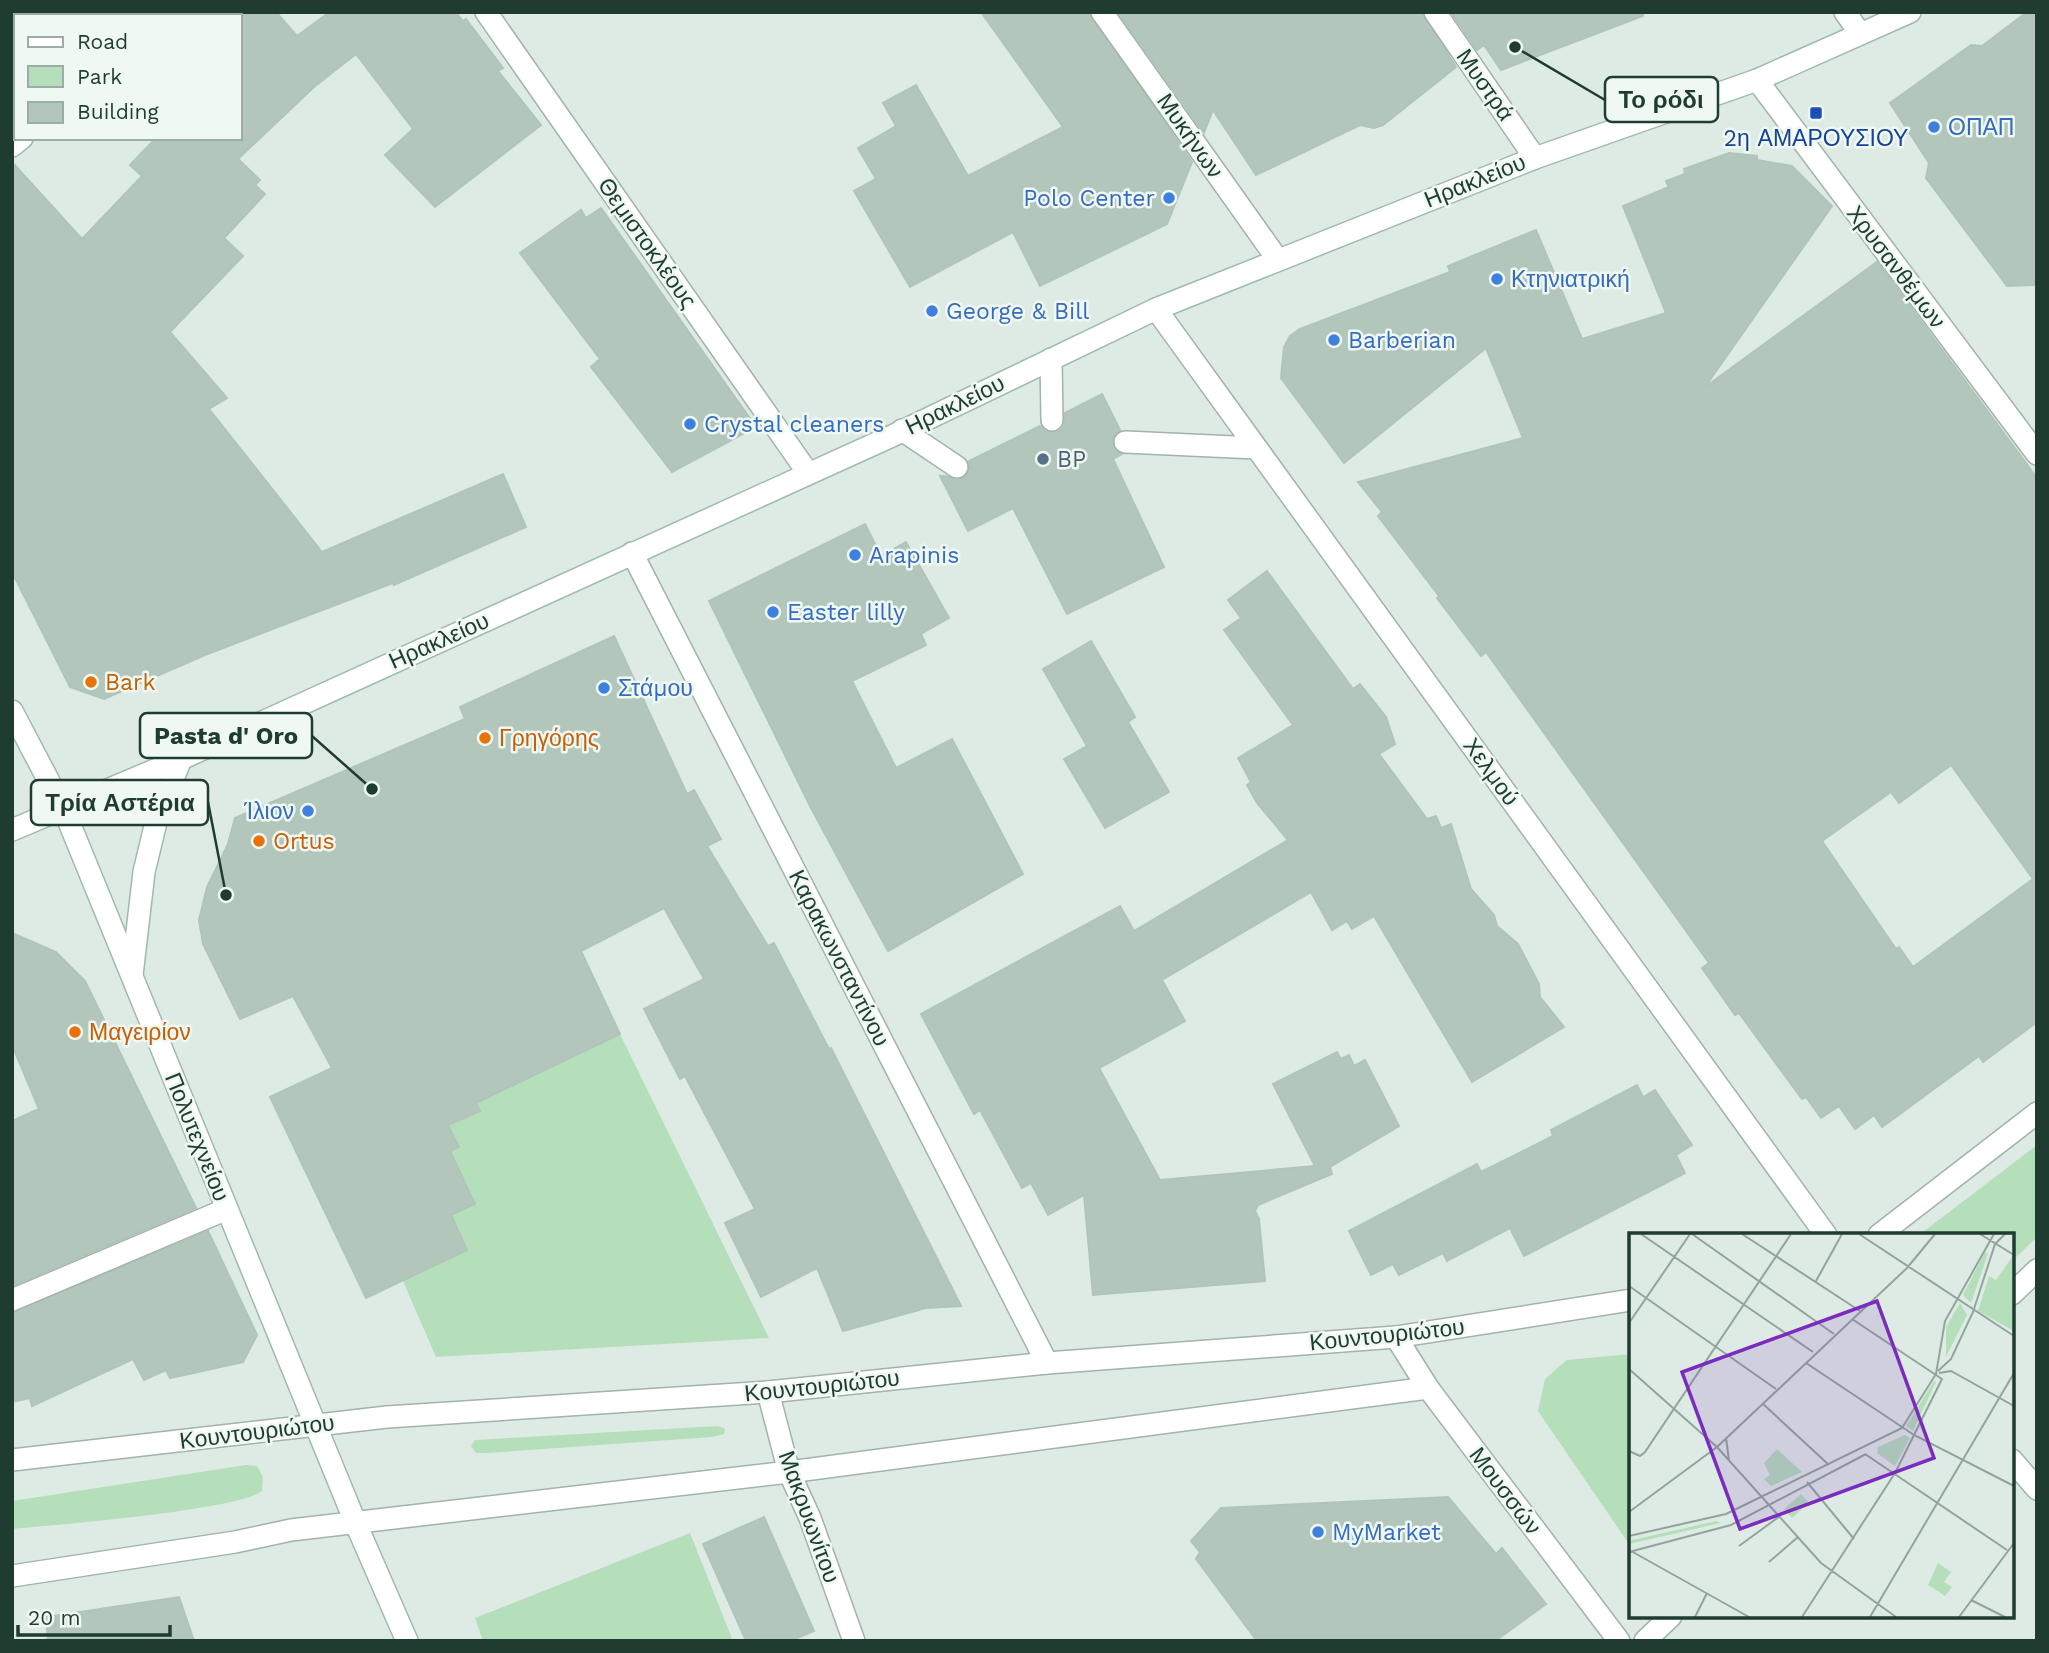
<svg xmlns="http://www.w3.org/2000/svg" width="2049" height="1653" font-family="'Work Sans',sans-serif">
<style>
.green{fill:#b4dfba}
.building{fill:#b3c6bc;stroke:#b0c5ba;stroke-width:2;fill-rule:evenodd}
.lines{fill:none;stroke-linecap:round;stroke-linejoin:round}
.lane-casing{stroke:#a1b3aa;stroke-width:24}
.street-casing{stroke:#a1b3aa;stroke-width:24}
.secondary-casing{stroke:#9ebbad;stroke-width:24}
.lane{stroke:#fff;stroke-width:21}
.street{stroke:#fff;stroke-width:21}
.secondary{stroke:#fff;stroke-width:21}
.transit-dot{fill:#1a4fb4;stroke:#eff8f2;stroke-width:2.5}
.shop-dot{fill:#3f7fe0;stroke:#eff8f2;stroke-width:2.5}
.service-dot{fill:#5c6f8a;stroke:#eff8f2;stroke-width:2.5}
.food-dot{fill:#e8710a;stroke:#eff8f2;stroke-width:2.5}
.labels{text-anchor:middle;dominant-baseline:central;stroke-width:5;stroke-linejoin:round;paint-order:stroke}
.street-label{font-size:23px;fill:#1e3d30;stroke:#eff8f2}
.shop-label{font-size:23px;fill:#366cbe;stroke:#eff8f2;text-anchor:start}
.transit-label{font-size:23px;fill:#164399;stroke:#eff8f2}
.service-label{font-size:23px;fill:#4e5e75;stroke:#eff8f2;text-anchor:start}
.food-label{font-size:23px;fill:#c56008;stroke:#eff8f2;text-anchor:start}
.inset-road{fill:none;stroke:#91a59c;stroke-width:2}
.view{fill:#7b2cbf;fill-opacity:0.15;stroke:#7b2cbf;stroke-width:3.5}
.inset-edge{fill:none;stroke:#1e3d30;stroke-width:3.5}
.leader{fill:none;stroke:#1e3d30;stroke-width:2.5}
.callout-dot{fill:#1e3d30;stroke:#eff8f2;stroke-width:2.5}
.callout{fill:#eff8f2;stroke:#1e3d30;stroke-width:2.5}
.callout-label{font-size:24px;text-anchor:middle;font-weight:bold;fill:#1e3d30}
</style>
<rect width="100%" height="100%" fill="#deebe4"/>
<g class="green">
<path d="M620,1034L769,1338L436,1357L399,1272L433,1267L467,1250L451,1215L475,1204L450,1151L458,1147L448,1125L479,1111L476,1103Z"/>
<path d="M2037,1145V1237L2012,1261V1235H1919Z"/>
<path d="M1631,1354V1547L1538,1411L1545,1379L1567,1360Z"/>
<path d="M718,1426L725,1429L724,1434L712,1437L488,1453H476L471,1446L475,1440Z"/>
<path d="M246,1465L257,1466L263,1477L262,1491C238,1510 54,1525 12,1529V1501Z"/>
<path d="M690,1533L733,1641H483L475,1618Z"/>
</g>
<g class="building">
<path d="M240,12H276L297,36L327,14L325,12H455L463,21L466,19L503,68L498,71L541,125L435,207L385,155L413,129L356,54L314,87L238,159L260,180L255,185L265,194L224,238L243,256L170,332L227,398L209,409L322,552L503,474L526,527L394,585L393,583L205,655L104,699L70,687L12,572V162L82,239L142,176L130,165L156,138H240Z"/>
<path d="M981,12H1089L1192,162L1167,224L1040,286L1013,232L910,287L854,191L876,179L858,148L896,126L883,103L916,85L968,176L1063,127Z"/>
<path d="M1118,12H1422L1456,67L1383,125L1374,128L1360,125L1256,175L1213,110L1204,133Z"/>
<path d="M1451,12H1642L1643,16L1501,70L1484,45L1477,50Z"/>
<path d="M2027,12H2037V285L2007,286L1926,178L1929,163L1890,103L1971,45L1982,46Z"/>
<path d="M1729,153L1757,156V160L1792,166L1832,206L1705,387L1877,262L2037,478V1022L1983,1062L1979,1056L1882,1127L1874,1115L1855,1129L1839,1106L1821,1118L1806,1097L1802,1099L1739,1013L1735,1015L1702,968L1709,963L1486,652L1481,656L1437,598L1439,596L1378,516L1382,512L1358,482L1523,438L1486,348L1344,463L1281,378L1284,347L1290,336L1300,329L1450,272L1448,266L1536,230L1582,339L1666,313L1623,206L1669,187L1666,181L1685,174L1684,169ZM1951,765L2033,879L1913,967L1899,947L1896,949L1822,841L1891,792L1899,803Z"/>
<path d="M601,208L756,427L672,472L591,367L600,359L520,253L581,210L586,218Z"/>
<path d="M1102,394L1120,430L1112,442L1114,449L1122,454L1113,459L1164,567L1067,614L1013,508L968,531L940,476L963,478L970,469L969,461L1040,426L1046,432H1058L1064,426L1065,413Z"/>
<path d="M865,524L881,556L906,542L949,618L921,634L926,645L852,681L896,768L952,739L1023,874L888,951L810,806L709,601Z"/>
<path d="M1267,571L1353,689L1360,684L1386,717L1395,744L1379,754L1427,819L1436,816L1441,828L1451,824L1471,889L1494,915L1497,926L1518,944L1539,984L1540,997L1564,1027L1472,1082L1374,916L1352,929L1347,921L1332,930L1311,892L1162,980L1185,1021L1099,1068L1160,1180L1315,1166L1273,1084L1337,1052L1341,1059L1349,1055L1354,1066L1365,1060L1399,1126L1330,1167L1332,1174L1258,1205L1255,1211L1259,1219L1265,1281L1093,1295L1084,1195L1048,1215L1031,1183L1022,1188L980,1110L974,1114L921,1014L1120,906L1134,931L1288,840L1257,803L1247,785L1251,782L1238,758L1293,725L1224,630L1241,618L1228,600Z"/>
<path d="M614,636L687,794L694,790L721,839L707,846L768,946L774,943L829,1049L831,1048L961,1306L926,1308L843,1331L817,1268L761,1297L725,1223L755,1209L685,1076L680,1079L644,1009L704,979L664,908L581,951L620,1034L476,1103L480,1111L448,1125L459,1147L450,1151L475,1204L451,1215L467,1250L366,1298L270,1097L332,1068L293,996L240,1019L203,944L199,920L207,887L228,844L235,818L465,719L460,707Z"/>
<path d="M1091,641L1135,717L1128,722L1169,792L1105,828L1064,759L1087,746L1043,669Z"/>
<path d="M12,933L56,952L85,981L196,1208L12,1286V1121L39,1109L12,1045Z"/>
<path d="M1637,1085L1643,1097L1655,1090L1692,1145L1676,1155L1685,1173L1524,1256L1510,1228L1447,1261L1443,1253L1399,1275L1393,1264L1371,1275L1349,1231L1477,1164L1481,1172L1553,1136L1551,1130Z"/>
<path d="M208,1231L257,1335L243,1362L170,1378L166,1370L144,1380L133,1359L32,1406L30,1398L12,1402V1313Z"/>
<path d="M1448,1497L1496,1554L1502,1548L1546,1604L1495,1641H1257L1196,1559L1200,1552L1191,1541L1221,1508Z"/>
<path d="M764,1517L814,1631L790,1641H746L703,1544Z"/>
<path d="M179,1597L194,1641H48L46,1617Z"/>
</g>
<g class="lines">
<g class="lane-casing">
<g id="lane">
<path d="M1051,359L1052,420"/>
<path d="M902,430L957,467"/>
<path d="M1125,442L1256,448"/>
<path d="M12,1300L227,1209"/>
</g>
</g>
<g class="street-casing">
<g id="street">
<path d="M486,12L808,473"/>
<path d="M1102,12L1278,260"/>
<path d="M1435,12L1535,158"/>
<path d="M1845,12L1859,32"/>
<path d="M191,16L196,12"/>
<path d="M1757,80L2037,454"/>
<path d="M12,146L22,138"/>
<path d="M1156,309L1826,1235"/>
<path d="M632,553L1047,1363"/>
<path d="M1879,1235L2037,1113"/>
<path d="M2012,1294L2037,1270"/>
<path d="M1396,1337L1428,1388L1619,1641"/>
<path d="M768,1392L789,1472L810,1518L854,1641"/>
<path d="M12,1460L387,1417L768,1392L1047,1363L1396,1337L1631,1300"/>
<path d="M2012,1460L2037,1489"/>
<path d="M12,1576L235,1542L291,1530L789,1472L1428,1388"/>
<path d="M1645,1641L1671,1616"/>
</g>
</g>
<g class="secondary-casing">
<g id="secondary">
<path d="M12,711L64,810L356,1524L407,1641"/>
<path d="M12,830L181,759L892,436L1156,309L1535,158L1757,80L1910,12"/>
<path d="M132,975L144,872L156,822L181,759"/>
</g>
</g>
<use href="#lane" class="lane"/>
<use href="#street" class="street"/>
<use href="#secondary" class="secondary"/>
</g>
<rect class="transit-dot" x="1809" y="106" width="14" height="14" rx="3.5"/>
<g class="shop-dot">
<circle cx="1934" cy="127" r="7"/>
<circle cx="1169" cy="198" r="7"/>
<circle cx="1497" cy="279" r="7"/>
<circle cx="932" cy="311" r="7"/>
<circle cx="1334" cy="340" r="7"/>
<circle cx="690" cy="424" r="7"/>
<circle cx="855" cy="555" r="7"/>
<circle cx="773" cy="612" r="7"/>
<circle cx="604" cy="688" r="7"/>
<circle cx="308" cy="811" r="7"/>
<circle cx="1318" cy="1532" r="7"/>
</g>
<circle class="service-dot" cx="1043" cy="459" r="7"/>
<g class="food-dot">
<circle cx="91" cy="682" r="7"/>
<circle cx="485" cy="738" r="7"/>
<circle cx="259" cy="841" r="7"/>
<circle cx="75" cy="1032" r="7"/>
</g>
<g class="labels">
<g class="street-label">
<text transform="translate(1485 85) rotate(55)">Μυστρά</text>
<text transform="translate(1190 136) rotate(55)">Μυκήνων</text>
<text transform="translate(1475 181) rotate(-22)">Ηρακλείου</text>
<text transform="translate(647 243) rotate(55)">Θεμιστοκλέους</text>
<text transform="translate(1896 267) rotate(53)">Χρυσανθέμων</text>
<text transform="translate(955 405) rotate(-26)">Ηρακλείου</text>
<text transform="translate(439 641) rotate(-24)">Ηρακλείου</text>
<text transform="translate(1491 772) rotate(54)">Χελμού</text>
<text transform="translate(839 958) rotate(63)">Καρακωνσταντίνου</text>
<text transform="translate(197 1137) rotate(68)">Πολυτεχνείου</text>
<text transform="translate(1387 1335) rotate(-6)">Κουντουριώτου</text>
<text transform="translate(822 1386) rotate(-6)">Κουντουριώτου</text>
<text transform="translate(257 1432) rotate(-7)">Κουντουριώτου</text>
<text transform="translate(1505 1491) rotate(53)">Μουσσών</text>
<text transform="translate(809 1517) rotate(70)">Μακρυωνίτου</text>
</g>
<g class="shop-label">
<text x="1948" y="127">ΟΠΑΠ</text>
<text x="1155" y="198" text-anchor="end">Polo Center</text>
<text x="1511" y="279">Κτηνιατρική</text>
<text x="946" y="311">George &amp; Bill</text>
<text x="1348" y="340">Barberian</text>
<text x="704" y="424">Crystal cleaners</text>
<text x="869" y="555">Arapinis</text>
<text x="787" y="612">Easter lilly</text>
<text x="618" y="688">Στάμου</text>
<text x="294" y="811" text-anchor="end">Ίλιον</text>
<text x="1332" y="1532">MyMarket</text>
</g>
<g class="transit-label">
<text x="1816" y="138">2η ΑΜΑΡΟΥΣΙΟΥ</text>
</g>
<g class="service-label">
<text x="1057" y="459">BP</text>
</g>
<g class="food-label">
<text x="105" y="682">Bark</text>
<text x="499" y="738">Γρηγόρης</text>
<text x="273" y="841">Ortus</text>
<text x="89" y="1032">Μαγειρίον</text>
</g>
</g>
<g transform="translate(1629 1233)">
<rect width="385" height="385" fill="#deebe4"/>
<path d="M356,19L359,21L342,70L334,62ZM383,24L385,25V98L349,78L360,43L367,47ZM331,70L338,82L317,124V94ZM305,148L307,149L284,198L277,193ZM276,202L281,205L266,233L248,220L249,214ZM148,216L173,239L142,253L135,246L141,242L135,230ZM172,261L180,270L163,285L155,276ZM87,288L92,290L0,311L3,307ZM309,330L322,339L315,349L323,354L316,363L299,352Z" fill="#b4dfba"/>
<path class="inset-road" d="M12,1L184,119M63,1L205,101M113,1L231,78M230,1L385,103M351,1L385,22M187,48L213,1M0,53L147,156M0,90L61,1M177,130L285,202L385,253M0,136L88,214L192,330L267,384M309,138L322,126L344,79L366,11L376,1M310,140L322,138L385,173M133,170L200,232M97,205L100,227M0,218L11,223L16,219L162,1M236,221L378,317M178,249L225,306M0,279L88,214L278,35L306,1M0,303L97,281L273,195L307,141L316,88L365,1M110,313L151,283M2,318L120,384M0,319L102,292L237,221M140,329L169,304M342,367L376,384M66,384L78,360M173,384L266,240L313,146L223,86M241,384L385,140M330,384L385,310"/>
<path class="view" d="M248,68L305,225L111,296L53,139Z"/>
<rect width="385" height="385" class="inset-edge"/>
</g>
<path class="leader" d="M1515 47L1605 100M372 789L312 736M226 895L208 802"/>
<g class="callout-dot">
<circle cx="1515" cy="47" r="7"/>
<circle cx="372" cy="789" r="7"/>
<circle cx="226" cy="895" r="7"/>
</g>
<g class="callout">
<rect x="1605" y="77" width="113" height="45" rx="7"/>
<rect x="140" y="713" width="172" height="45" rx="7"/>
<rect x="31" y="780" width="177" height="45" rx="7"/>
</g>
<g class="callout-label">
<text x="1661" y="108">Το ρόδι</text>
<text x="226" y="744">Pasta d' Oro</text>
<text x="120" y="811">Τρία Αστέρια</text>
</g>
<rect width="2049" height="1653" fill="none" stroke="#1e3d30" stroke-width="28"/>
<rect x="14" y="14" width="228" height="126" fill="#eff8f2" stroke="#9bada4" stroke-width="2"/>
<rect x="28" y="37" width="35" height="10" fill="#ffffff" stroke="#9bada4" stroke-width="2"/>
<text x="77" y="49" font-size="21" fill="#1e3d30">Road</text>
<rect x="28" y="66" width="35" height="21" fill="#b4dfba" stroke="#9bada4" stroke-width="2"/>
<text x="77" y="84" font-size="21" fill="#1e3d30">Park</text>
<rect x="28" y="102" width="35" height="21" fill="#b3c6bc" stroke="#9bada4" stroke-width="2"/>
<text x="77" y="119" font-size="21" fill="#1e3d30">Building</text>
<path d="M18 1625v10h152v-10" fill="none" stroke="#1e3d30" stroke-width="3.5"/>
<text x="28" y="1625" font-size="21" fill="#1e3d30" stroke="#eff8f2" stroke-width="5" paint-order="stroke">20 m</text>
</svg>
